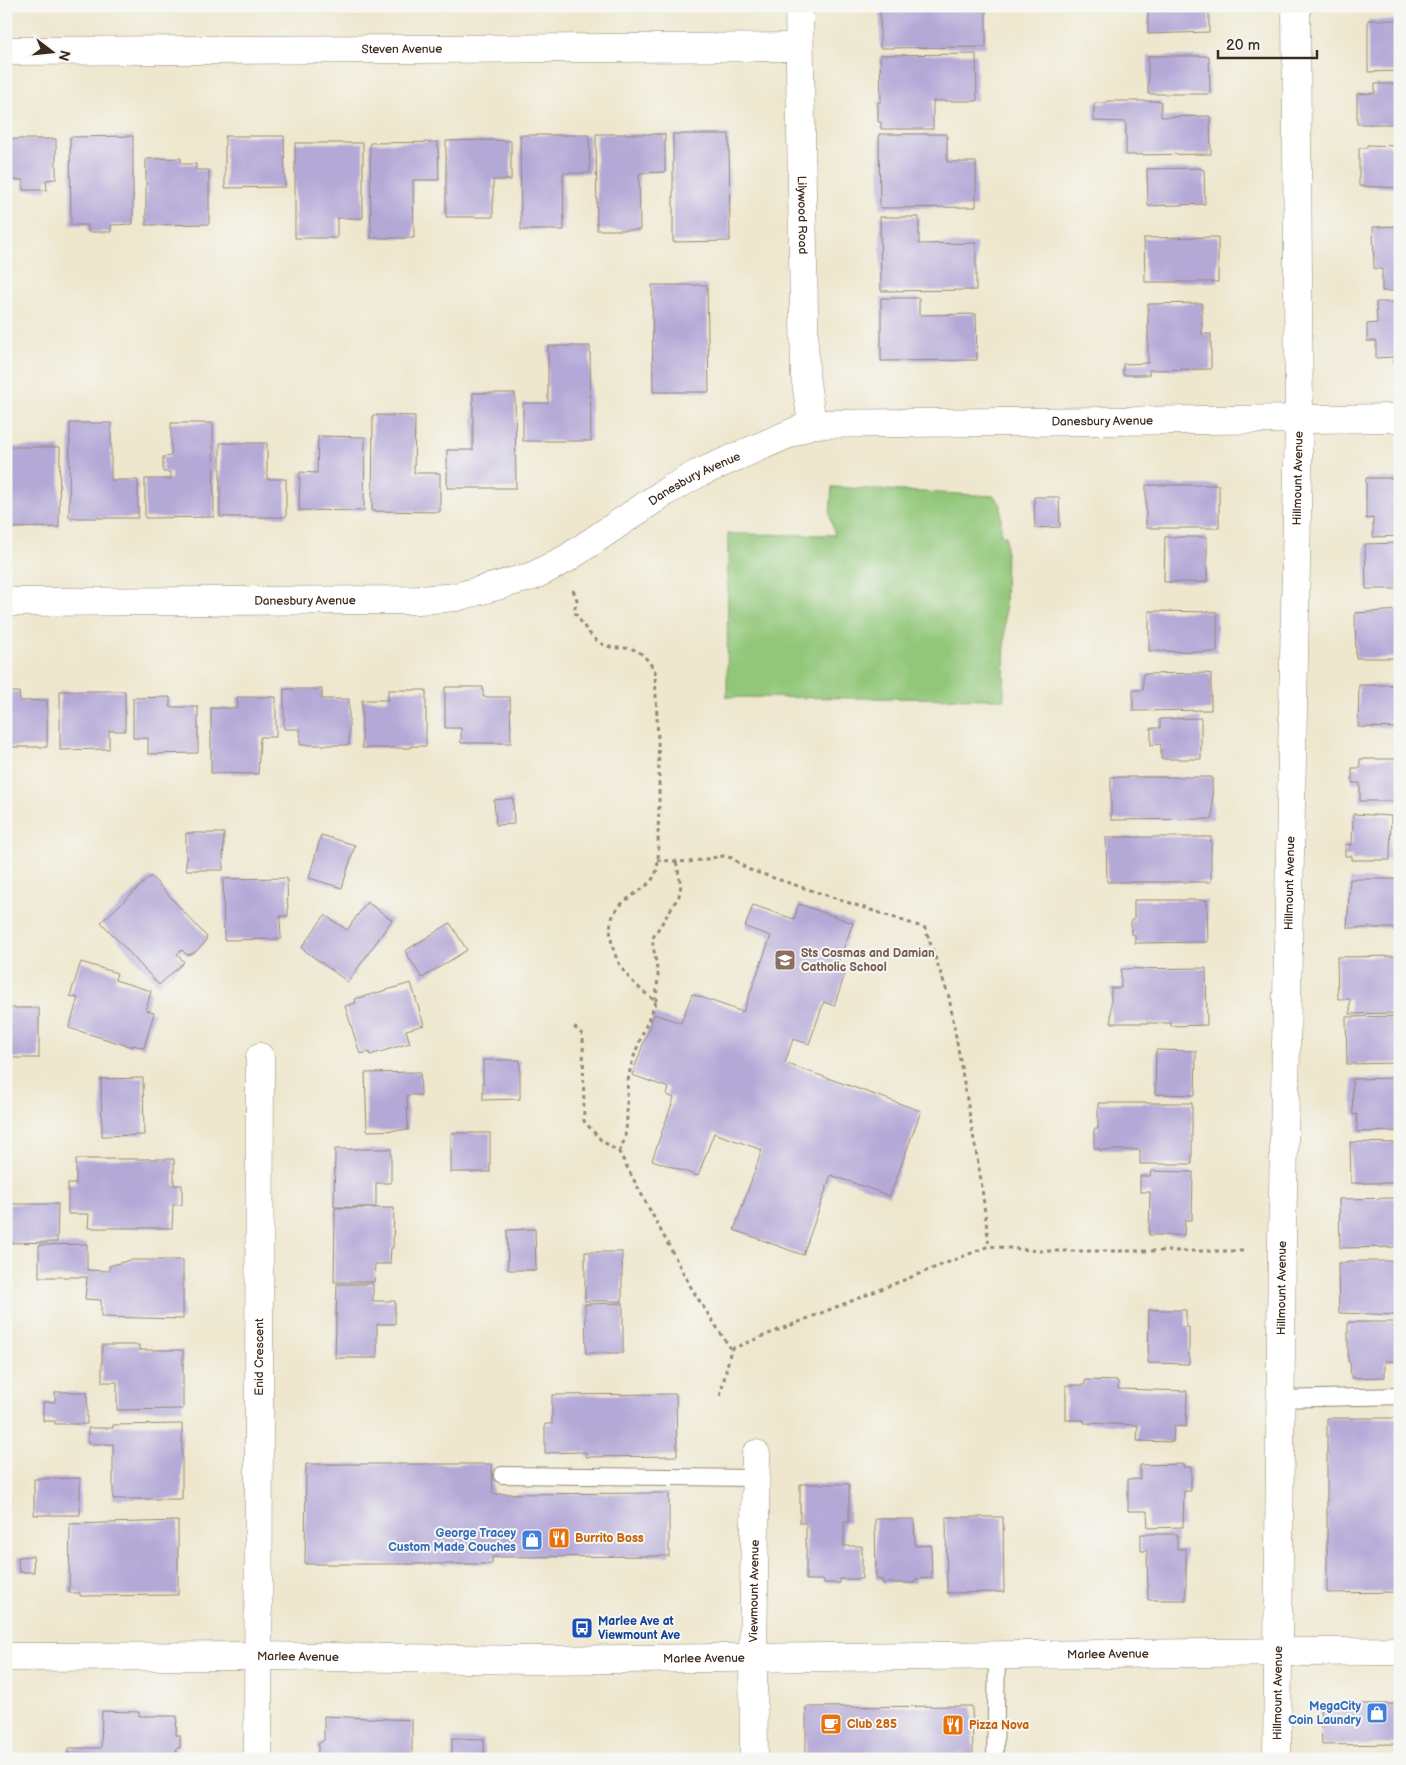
<svg xmlns="http://www.w3.org/2000/svg" width="1406" height="1765" font-family="'Balsamiq Sans',sans-serif">
<style>
.pitch{fill:#92c779;stroke:#66784c}
.building{fill:#b4a8d7}
.lines{fill:none;stroke-linecap:round;stroke-linejoin:round}
.lane-casing{stroke:#948876;stroke-width:18}
.street-casing{stroke:#948876;stroke-width:29}
.secondary-casing{stroke:#948876;stroke-width:29}
.path{stroke:#948876;stroke-width:3;stroke-dasharray:4 4;stroke-linecap:butt}
.lane{stroke:#fff;stroke-width:16}
.street{stroke:#fff;stroke-width:28}
.secondary{stroke:#fff;stroke-width:28}
.labels{text-anchor:middle;dominant-baseline:central;stroke-width:4;stroke-linejoin:round;paint-order:stroke}
.street-label{font-size:12px;fill:#3b2a1e;stroke:#f6f6f2}
.education-label{font-size:12px;font-weight:bold;fill:#785e54;stroke:#f6f6f2;text-anchor:start}
.shop-label{font-size:12px;font-weight:bold;fill:#366cbe;stroke:#f6f6f2;text-anchor:end}
.food-label{font-size:12px;font-weight:bold;fill:#c56008;stroke:#f6f6f2;text-anchor:start}
.transit-label{font-size:12px;font-weight:bold;fill:#164399;stroke:#f6f6f2;text-anchor:start}
</style>
<rect width="100%" height="100%" fill="#f6f6f2"/>
<filter id="ink" filterUnits="userSpaceOnUse"><feTurbulence type="fractalNoise" baseFrequency=".02" numOctaves="2"/><feDisplacementMap in="SourceGraphic" scale="10" xChannelSelector="R" yChannelSelector="G"/><feConvolveMatrix kernelMatrix="1 2 1 2 8 2 1 2 1" color-interpolation-filters="sRGB"/></filter>
<filter id="wash" filterUnits="userSpaceOnUse"><feTurbulence type="fractalNoise" baseFrequency=".0096" numOctaves="4" result="noise"/><feDisplacementMap in="SourceGraphic" scale="20" xChannelSelector="R" yChannelSelector="G"/><feGaussianBlur stdDeviation="1.12" result="paint"/><feColorMatrix in="noise" values="0 0 0 0 0 0 0 0 0 0 0 0 0 0 0 0 0 1.4 0 .05"/><feComposite in="paint" operator="in"/></filter>
<g filter="url(#wash)">
<rect width="100%" height="100%" fill="#eee7ce"/>
<path class="pitch" d="M832,487L994,496L1001,505V535L1006,536L1004,699L727,697L728,534L835,535L830,515Z"/>
<g id="blocks">
<g class="building">
<path d="M880,6H986V47L880,48Z"/>
<path d="M1148,6H1209V32L1148,34Z"/>
<path d="M1368,20H1400V71L1368,72Z"/>
<path d="M976,54L977,101H933V129H881V122H878V102L881,101L880,55Z"/>
<path d="M1148,56H1209L1210,94H1148Z"/>
<path d="M1375,84H1400V124H1357V94L1375,93Z"/>
<path d="M1106,101H1161V117L1210,116L1211,154L1126,155V122L1094,121V103H1106Z"/>
<path d="M596,134H665V172L639,173L640,230H597Z"/>
<path d="M673,134H729L730,241L673,242Z"/>
<path d="M879,134H947V162H976V207L880,208Z"/>
<path d="M520,135H589L590,173H563L564,230H521Z"/>
<path d="M133,136V224L111,225V232H88V225H71L70,137Z"/>
<path d="M225,136H284L285,187L225,188Z"/>
<path d="M6,139H56V179L46,180L47,190H23V180H6Z"/>
<path d="M492,140L511,141V180H493V217H446V141Z"/>
<path d="M438,142L439,180H413L414,238H371L370,143Z"/>
<path d="M295,143H363V218H337V238H295Z"/>
<path d="M1367,145L1400,146V188L1359,186V148H1367Z"/>
<path d="M181,158V164H196V170H209V224L146,225V159Z"/>
<path d="M1199,168L1204,170L1205,204L1148,206L1147,169Z"/>
<path d="M880,217H919V244L976,243V290L881,291Z"/>
<path d="M1400,226V291H1382V269H1374L1373,227Z"/>
<path d="M1218,237V282H1145L1144,238Z"/>
<path d="M652,285H707L709,392H653Z"/>
<path d="M881,298H919V315L976,314L977,360L881,361Z"/>
<path d="M1376,302H1400V363H1394V357L1376,358V341H1367V324L1377,323Z"/>
<path d="M1202,303V334H1211V369L1149,370V375H1123V364L1148,363V304Z"/>
<path d="M548,346H590L591,441H523V403H548Z"/>
<path d="M473,393H515L516,488H447V450H473Z"/>
<path d="M373,415L415,416L414,473H440V512L372,511Z"/>
<path d="M70,423H111V480H138V518H69Z"/>
<path d="M171,423H213L214,517L145,518V479H171V472H163V457L171,456Z"/>
<path d="M318,436L365,437L364,511L299,510L300,472L317,473Z"/>
<path d="M220,443H267V479H286V517H220Z"/>
<path d="M6,447H60L59,527L6,528Z"/>
<path d="M1366,478H1400V536L1373,537V518L1366,519Z"/>
<rect x="1146" y="485" width="73" height="43"/>
<path d="M1034,497H1059L1060,527L1035,528Z"/>
<path d="M1165,537H1207V582H1164Z"/>
<path d="M1400,543V589H1366L1365,544Z"/>
<path d="M1400,610V658H1356L1355,613Z"/>
<path d="M1149,611L1217,612V652L1149,651Z"/>
<path d="M1206,673L1211,674V710L1133,711V690H1143V674Z"/>
<path d="M1359,685H1400V728L1358,727Z"/>
<path d="M445,687H483V697H510L511,743H461V728H445Z"/>
<path d="M284,689H322V699H349V745H300V729H284Z"/>
<path d="M388,690H426V746H411V748H362V700H388Z"/>
<path d="M60,691H125V731H109V749L60,750Z"/>
<path d="M6,692H19L20,701L47,700V747H6Z"/>
<path d="M170,697V707H198V753L148,754V738H133V698Z"/>
<path d="M237,697H276V737H260L258,774L211,773V708H238Z"/>
<path d="M1201,718V759H1161V744L1151,745V728H1160V719Z"/>
<path d="M1360,759H1400V801H1360V783H1352V768H1360Z"/>
<path d="M1111,777H1212L1213,819L1111,820Z"/>
<path d="M513,798L514,824L496,825L494,800Z"/>
<path d="M1353,814L1391,816L1390,860H1352V856H1345V844L1352,845Z"/>
<path d="M186,833H224L223,870H186Z"/>
<path d="M321,835L355,845L342,888L309,878Z"/>
<path d="M1106,837H1211V882H1107Z"/>
<path d="M151,876L207,937L204,944L194,953L187,955L182,950L177,954L184,962L159,985L101,922Z"/>
<path d="M287,878L288,916H280L281,939L224,940L223,879Z"/>
<path d="M1350,879H1400V928H1347Z"/>
<path d="M1134,900H1207L1208,942L1135,943V934H1131V920H1134Z"/>
<path d="M367,902L392,920L348,982L301,948L325,915L347,930Z"/>
<path d="M799,904L853,923L837,965L847,968L834,1006L824,1002L809,1044L793,1039L785,1063L921,1111L890,1196L831,1175L803,1255L734,1230L762,1150L714,1133L698,1176L652,1160L674,1098L667,1095L669,1088L632,1075L654,1014L681,1023L692,994L743,1012L771,936L745,927L753,905L794,919Z"/>
<path d="M450,923L467,950L422,978L405,951Z"/>
<path d="M1400,956L1399,1013L1350,1014V999H1338L1337,957Z"/>
<path d="M81,962L117,973L115,980L151,991L146,1010L154,1013L144,1048L133,1045L132,1047L69,1028L78,998L70,996Z"/>
<path d="M1206,968L1207,1025L1171,1026V1023H1111V988H1121V969Z"/>
<path d="M411,983L424,1025L406,1030L410,1043L370,1055L369,1052L360,1054L345,1006L356,1003L355,999Z"/>
<rect x="6" y="1008" width="33" height="50"/>
<path d="M1400,1016V1063L1347,1064L1346,1017Z"/>
<path d="M1156,1050L1196,1051L1195,1095L1155,1094Z"/>
<path d="M483,1060H520V1099L483,1100Z"/>
<path d="M420,1072L421,1095H407L408,1130L367,1131L365,1073Z"/>
<path d="M143,1078L144,1135L102,1136L101,1079Z"/>
<path d="M1400,1078V1131L1357,1132V1114L1353,1115L1352,1079Z"/>
<path d="M1098,1103H1192V1164H1140V1150H1099V1148H1094V1129H1098Z"/>
<rect x="451" y="1133" width="39" height="39"/>
<path d="M1350,1142L1400,1143V1181H1393L1392,1183H1351Z"/>
<path d="M335,1149H391V1183H376V1207H334Z"/>
<path d="M76,1159H174V1185H182V1205H173L172,1228H88L89,1214H68V1184H76Z"/>
<path d="M1151,1171L1193,1172L1192,1220H1185L1184,1235H1149L1150,1192H1140V1176H1150Z"/>
<path d="M1400,1198V1247L1340,1248L1339,1199Z"/>
<path d="M9,1204H58L57,1242L9,1243Z"/>
<path d="M335,1208H394L393,1248H391L390,1264H375L374,1282H334Z"/>
<path d="M535,1229L536,1270H508L507,1230Z"/>
<path d="M87,1244V1270L109,1271V1266L130,1260H183V1319L101,1317V1300L85,1299L87,1277H39V1245Z"/>
<rect x="585" y="1252" width="37" height="49"/>
<path d="M1348,1261H1400V1315L1339,1313L1338,1263H1348Z"/>
<path d="M337,1284H373V1301H395V1324H377V1358H335Z"/>
<path d="M623,1303V1353H586L585,1304Z"/>
<path d="M1149,1310H1186V1327H1189V1364L1148,1363Z"/>
<path d="M1348,1322H1400V1361H1385V1377L1351,1378L1350,1362H1348Z"/>
<path d="M102,1345H139V1350H183V1409L117,1410V1382H102Z"/>
<path d="M1085,1380L1118,1381V1389L1187,1391L1186,1427L1174,1426L1173,1442L1137,1441L1138,1425L1084,1423V1420H1066V1385H1085Z"/>
<path d="M55,1392H87V1424H55V1421H43V1402H55Z"/>
<path d="M676,1394L677,1456L586,1457V1452L545,1453V1424H552V1395Z"/>
<path d="M1327,1418H1400V1592L1327,1593Z"/>
<path d="M182,1424V1499H113V1444H88V1428H113V1425Z"/>
<rect x="6" y="1435" width="3" height="75"/>
<path d="M306,1464H492L493,1494L669,1493V1556L492,1557V1564H305Z"/>
<path d="M1184,1464L1183,1467H1191V1491H1184L1183,1527L1148,1528L1147,1511H1128V1479H1140V1465Z"/>
<path d="M80,1478V1515H34V1479Z"/>
<path d="M800,1484H849V1522H844V1546H862V1579H840V1583H824V1580H806V1523H800Z"/>
<path d="M946,1517H1003L1004,1592L947,1593Z"/>
<path d="M875,1519H914L915,1546L931,1545L932,1578L915,1579V1583H882V1580L876,1579Z"/>
<path d="M178,1521V1595L80,1596V1593H69L70,1524Z"/>
<path d="M1141,1534H1177V1549H1186V1600H1148L1147,1551H1141Z"/>
<path d="M33,1556L34,1572H19L18,1557Z"/>
<path d="M1320,1704H1400V1744L1322,1745Z"/>
<path d="M972,1706L973,1754L806,1756V1707Z"/>
<path d="M102,1711L139,1712V1716H177L176,1735H180V1748H176V1759H68V1748H101Z"/>
<path d="M324,1716L412,1720V1759H322V1755H318V1744L324,1740Z"/>
<path d="M452,1738L484,1739V1759H452Z"/>
</g>
</g>
</g>
<g filter="url(#ink)">
<use href="#blocks" fill-opacity="0" stroke="#948876" stroke-width="1"/>
<g class="lines">
<g class="lane-casing">
<g id="lane">
<path d="M1280,1399L1400,1396"/>
<path d="M502,1475L756,1478"/>
<path d="M995,1759L997,1656"/>
</g>
</g>
<g class="street-casing">
<g id="street">
<path id="s1" d="M799,6L805,375L812,424"/>
<path id="s2" d="M6,51L799,47"/>
<path id="s3" d="M6,602L419,600L456,597L533,576L566,559L667,491L697,474L812,424L1400,418"/>
<path id="s4" d="M258,1759L260,1057"/>
<path id="s5" d="M754,1759L753,1658L756,1454"/>
<path id="s6" d="M1277,1759L1282,1240L1299,418L1296,6"/>
</g>
</g>
<g class="secondary-casing">
<g id="secondary">
<path id="s7" d="M6,1657L259,1656L529,1660L1400,1651"/>
</g>
</g>
<g class="path">
<path d="M573,590L577,600L574,611C581,622 588,634 599,642C622,657 633,634 655,671C657,724 661,778 658,831C658,843 659,858 657,869C651,897 604,895 611,938C615,967 633,985 656,1001C647,1025 634,1050 629,1075C624,1100 632,1129 619,1152"/>
<path d="M657,860L689,862L723,856L732,858L747,869L925,928L949,997L981,1180L989,1246"/>
<path d="M656,1001L658,975L652,939L679,896L681,885L676,861"/>
<path d="M574,1027L583,1035L584,1121L601,1140L619,1152L693,1291L731,1349L720,1397"/>
<path d="M731,1349L989,1246L1038,1251H1243"/>
</g>
<use href="#lane" class="lane"/>
<use href="#street" class="street"/>
<use href="#secondary" class="secondary"/>
</g>
</g>
<defs>
<g id="school-square" transform="scale(1.125)"><rect x="-9" y="-9" width="18" height="18" rx="4" fill="#8d6e63" stroke="#f6f6f2"/><path d="M0-5L7-2L0 1L-7-2ZM-4 1L0 2.5L4 1V4Q0 6-4 4Z" fill="#fff"/></g>
<g id="restaurant-square" transform="scale(1.125)"><rect x="-9" y="-9" width="18" height="18" rx="4" fill="#e8710a" stroke="#f6f6f2"/><path d="M-5-6h1v4h1v-4h1v4h1v-4h1v5L-1.5 .5V6h-2V.5L-5-1ZM5-6V6H3V1.5H1.5Q1.5-4 5-6Z" fill="#fff"/></g>
<g id="shop-square" transform="scale(1.125)"><rect x="-9" y="-9" width="18" height="18" rx="4" fill="#3f7fe0" stroke="#f6f6f2"/><path d="M-5-2.5h2.3a2.7 3.5 0 0 1 5.4 0H5L5.5 6h-11ZM-1.5-2.5h3a1.5 2.3 0 0 0-3 0Z" fill="#fff"/></g>
<g id="bus-square" transform="scale(1.125)"><rect x="-9" y="-9" width="18" height="18" rx="4" fill="#1a4fb4" stroke="#f6f6f2"/><path d="M-5-6H5V4H4V6H2V4H-2V6H-4V4H-5ZM-3.5-4V0h7V-4ZM-3.5 1.2v1.5H-2V1.2ZM2 1.2v1.5H3.5V1.2Z" fill="#fff"/></g>
<g id="cafe-square" transform="scale(1.125)"><rect x="-9" y="-9" width="18" height="18" rx="4" fill="#e8710a" stroke="#f6f6f2"/><path d="M-5.5-4.5H6V0H3Q3 3.5 0 3.5H-2.5Q-5.5 3.5-5.5 0ZM3-3.2v2h1.7v-2ZM-6 4.5H4V6H-6Z" fill="#fff"/></g>
</defs>
<g fill-rule="evenodd">
<use href="#school-square" x="785" y="960"/>
<use href="#restaurant-square" x="559" y="1538"/>
<use href="#shop-square" x="532" y="1540"/>
<use href="#bus-square" x="582" y="1628"/>
<use href="#shop-square" x="1377" y="1713"/>
<use href="#cafe-square" x="831" y="1724"/>
<use href="#restaurant-square" x="953" y="1725"/>
</g>
<g class="labels">
<g class="street-label">
<text stroke="none"><textPath href="#s2" startOffset="396">Steven Avenue</textPath></text>
<text stroke="none"><textPath href="#s1" startOffset="209">Lilywood Road</textPath></text>
<text stroke="none"><textPath href="#s3" startOffset="1139">Danesbury Avenue</textPath></text>
<text stroke="none"><textPath href="#s6" startOffset="1281">Hillmount Avenue</textPath></text>
<text stroke="none"><textPath href="#s3" startOffset="719">Danesbury Avenue</textPath></text>
<text stroke="none"><textPath href="#s3" startOffset="299">Danesbury Avenue</textPath></text>
<text stroke="none"><textPath href="#s6" startOffset="876">Hillmount Avenue</textPath></text>
<text stroke="none"><textPath href="#s6" startOffset="471">Hillmount Avenue</textPath></text>
<text stroke="none"><textPath href="#s4" startOffset="402">Enid Crescent</textPath></text>
<text stroke="none"><textPath href="#s5" startOffset="168">Viewmount Avenue</textPath></text>
<text stroke="none"><textPath href="#s7" startOffset="1102">Marlee Avenue</textPath></text>
<text stroke="none"><textPath href="#s7" startOffset="292">Marlee Avenue</textPath></text>
<text stroke="none"><textPath href="#s7" startOffset="698">Marlee Avenue</textPath></text>
<text stroke="none"><textPath href="#s6" startOffset="66">Hillmount Avenue</textPath></text>
</g>
<g class="education-label">
<text x="801" y="953">Sts Cosmas and Damian<tspan x="801" dy="14">Catholic School</tspan></text>
</g>
<g class="shop-label">
<text x="516" y="1533">George Tracey<tspan x="516" dy="14">Custom Made Couches</tspan></text>
<text x="1361" y="1706">MegaCity<tspan x="1361" dy="14">Coin Laundry</tspan></text>
</g>
<g class="food-label">
<text x="575" y="1538">Burrito Boss</text>
<text x="847" y="1724">Club 285</text>
<text x="969" y="1725">Pizza Nova</text>
</g>
<g class="transit-label">
<text x="598" y="1621">Marlee Ave at<tspan x="598" dy="14">Viewmount Ave</tspan></text>
</g>
</g>
<rect width="1406" height="1765" fill="none" stroke="#f6f6f2" stroke-width="25"/>
<g transform="translate(52 52) rotate(106)" stroke="#f6f6f2" stroke-width="4" paint-order="stroke">
<path d="M0-4L9 19L0 12L-9 19Z" fill="#3b2a1e"/>
<text y="-8" font-size="14" font-weight="bold" text-anchor="middle" fill="#3b2a1e">N</text>
</g>
<path d="M1218 50v8h99v-8" fill="none" stroke="#3b2a1e" stroke-width="2.5"/>
<text x="1226" y="50" font-size="15" fill="#3b2a1e" stroke="#f6f6f2" stroke-width="4" paint-order="stroke">20 m</text>
</svg>
